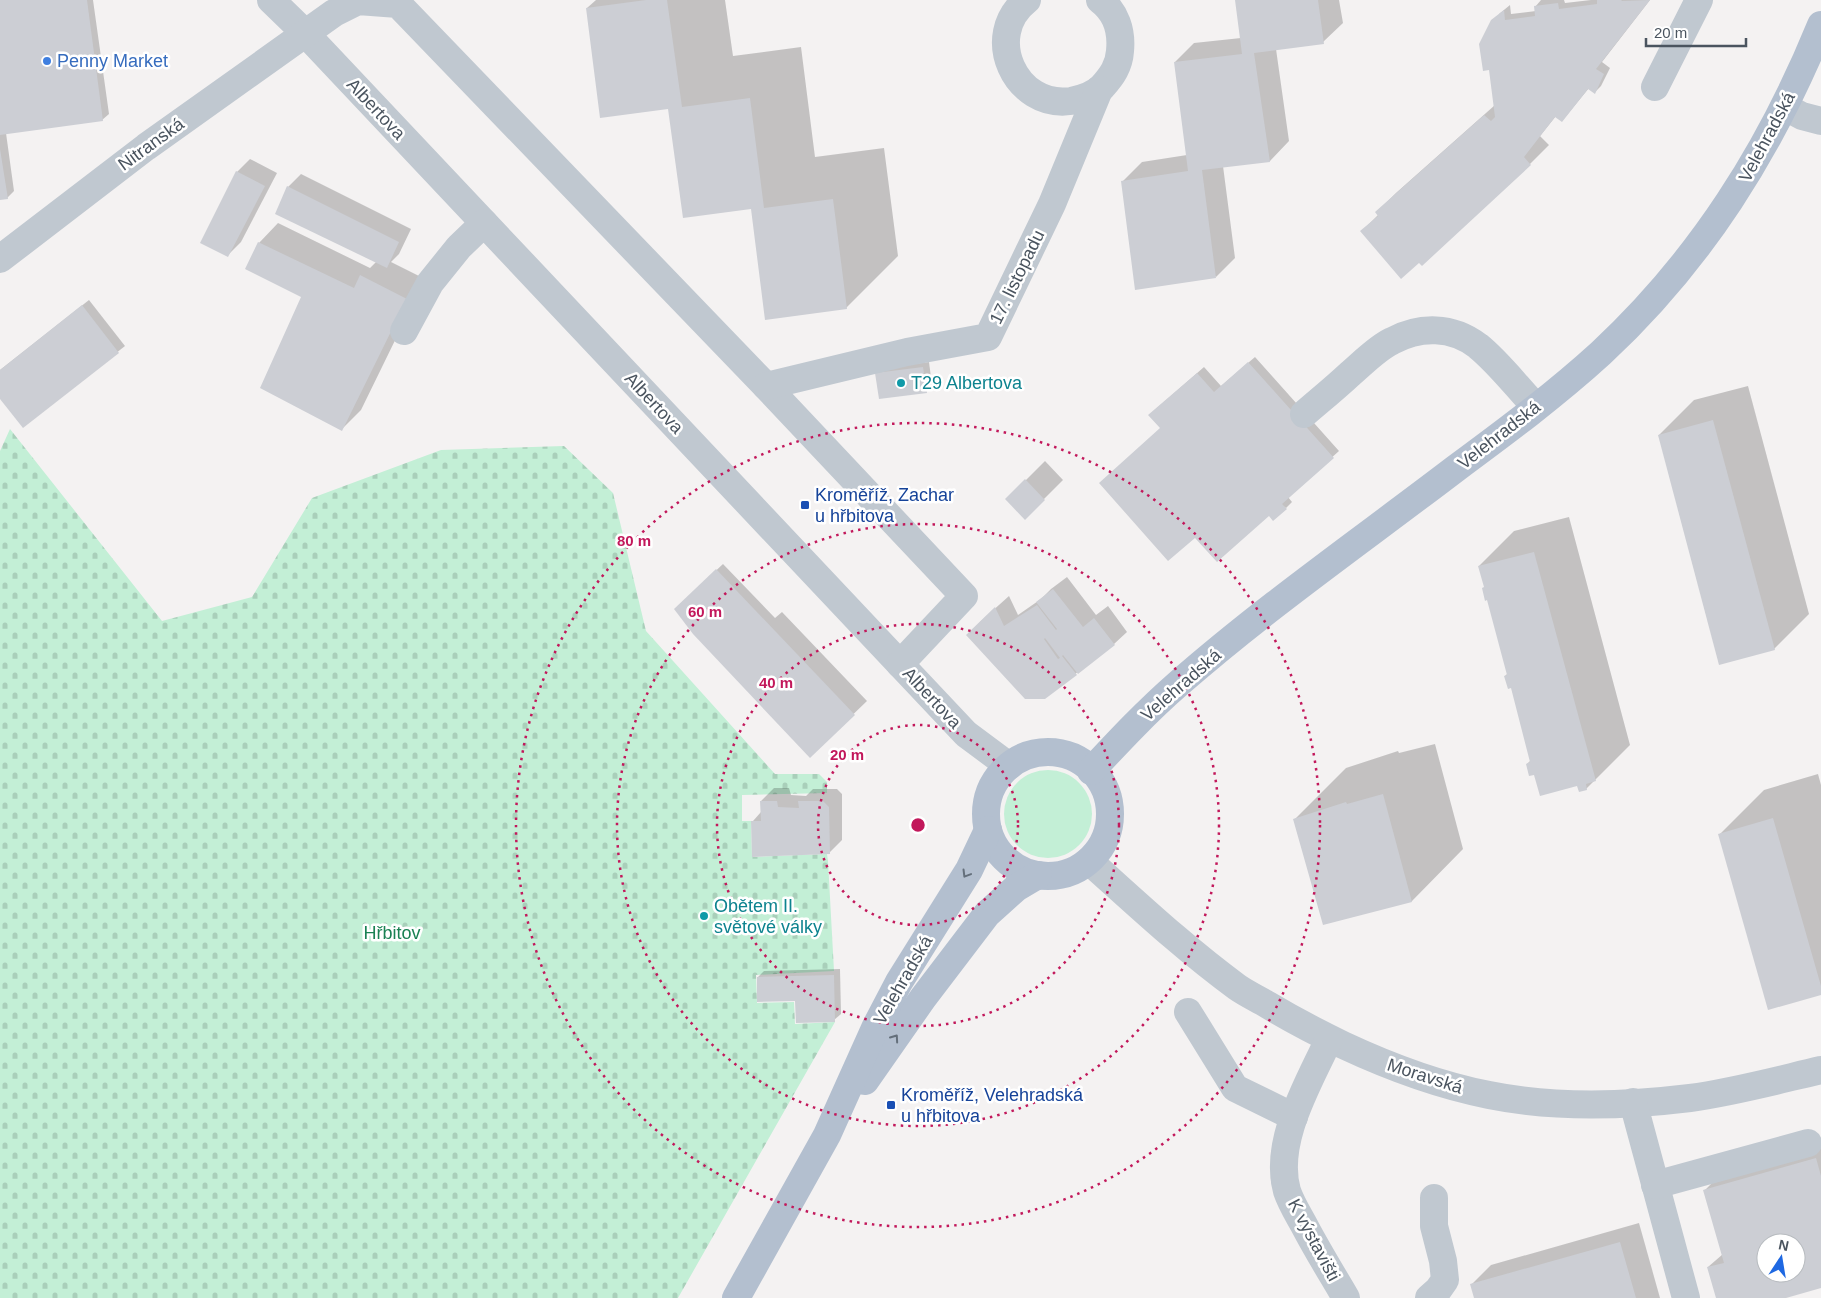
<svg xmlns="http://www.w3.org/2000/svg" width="1821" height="1298" font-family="Helvetica,sans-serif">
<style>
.grass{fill:#c3efd6}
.cemetery{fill:url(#cemetery-stones)}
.shadow{fill:#0003;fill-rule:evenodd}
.building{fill:#ccced4;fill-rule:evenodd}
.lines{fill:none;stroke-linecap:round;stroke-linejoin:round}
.minor{stroke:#c0c8d0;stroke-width:28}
.major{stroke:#b3bfcf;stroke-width:28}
.oneway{stroke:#646f7b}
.ring{fill:none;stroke:#c2185b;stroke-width:2.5;stroke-dasharray:2.5 5}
.shop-dot{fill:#3f7fe0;stroke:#fff;stroke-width:2}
.culture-dot{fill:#0f9aa8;stroke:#fff;stroke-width:2}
.transit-dot{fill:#1a4fb4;stroke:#fff;stroke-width:2}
.labels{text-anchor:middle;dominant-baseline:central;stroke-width:5;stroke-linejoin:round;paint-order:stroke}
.shop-label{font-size:18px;fill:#366cbe;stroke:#fff;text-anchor:start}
.street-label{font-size:18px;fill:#4a545f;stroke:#fff}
.culture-label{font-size:18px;fill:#0d838f;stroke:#fff;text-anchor:start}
.transit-label{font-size:18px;fill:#164399;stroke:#fff;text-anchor:start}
.park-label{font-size:18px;fill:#1a8153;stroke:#fff}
.centre{fill:#c2185b;stroke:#fff;stroke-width:2.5}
.ring-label{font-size:15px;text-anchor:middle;font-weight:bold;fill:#c2185b;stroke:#fff;stroke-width:5;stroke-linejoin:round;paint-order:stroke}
</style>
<defs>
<pattern id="cemetery-stones" width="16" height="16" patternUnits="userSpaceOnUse" patternTransform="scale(1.25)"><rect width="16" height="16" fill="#c3efd6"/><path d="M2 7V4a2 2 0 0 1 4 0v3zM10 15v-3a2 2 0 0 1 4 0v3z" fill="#a9cfba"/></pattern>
</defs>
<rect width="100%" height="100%" fill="#f4f2f2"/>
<circle class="grass" cx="1048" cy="814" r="44"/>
<path class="cemetery" d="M10,429L162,621L252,597L312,498L441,450L564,446L613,493L646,631L775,774H819L827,782V793L742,795V821H751L752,857L827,854L828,861L834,971L756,975L757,1003L794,1002L795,1024L835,1022L678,1298H0V451Z"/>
<g class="shadow">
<path d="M0,0H93L109,114L102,120L6,133L14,191L7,198H0Z"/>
<path d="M596,0H725L733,56L801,47L815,157L884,148L898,256L846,308L752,208L587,8Z"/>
<path d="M1236,0H1339L1343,23L1323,42L1276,49L1289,141L1270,161L1223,166L1235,258L1216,277L1123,181L1142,162L1187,155L1175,62L1194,43L1241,38Z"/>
<path d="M1541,0H1564L1565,3L1591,0H1650L1602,62L1610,68L1601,86L1595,92L1589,88L1562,121L1556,116L1540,136L1549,145L1530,164L1362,231L1378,215L1377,212L1396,193L1495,105L1499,14L1510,5L1511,14L1536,11L1535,7Z"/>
<path d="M250,159L277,173L241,242L228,255L237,172Z"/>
<path d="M301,174L411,229L399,254L391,262L425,279L361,410L342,429L303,296L259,243L278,223L370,268L376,262L288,187Z"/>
<path d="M89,300L125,346L24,426L0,397V370Z"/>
<path d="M1255,357L1339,451L1288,497L1292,502L1286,508L1161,428L1156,409L1204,367L1221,386Z"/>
<path d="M929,362L932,385L926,392L877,374L883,368Z"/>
<path d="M1748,386L1809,614L1774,649L1659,435L1694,400Z"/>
<path d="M1045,461L1063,480L1025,518L1007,499Z"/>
<path d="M1569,517L1630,745L1586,789L1578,784L1535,774L1527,764L1531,760L1512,686L1505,676L1508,673L1479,566L1514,531Z"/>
<path d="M723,564L775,618L782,612L867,701L810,756L675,609Z"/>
<path d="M1067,577L1096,615L1108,606L1127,632L1114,644L1044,698L980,622L1009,596L1018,615L1041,599L1051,589Z"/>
<path d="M1435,744L1463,849L1412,901L1324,924L1295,819L1346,768L1398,751L1399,753Z"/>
<path d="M1818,774L1821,785V994L1719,835L1764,790Z"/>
<path d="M774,788H789L791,795L806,796L813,789H837L842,794V840L829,853L753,821L761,812V801Z"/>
<path d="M840,969L841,1014L834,1020L758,977L764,971Z"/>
<path d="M1821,1148V1287L1782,1298H1717L1708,1267L1723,1254L1704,1191L1717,1178ZM1766,1243H1796V1273H1766Z"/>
<path d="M1639,1223L1660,1298H1476L1472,1284L1491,1265Z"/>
</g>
<g class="building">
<path d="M0,0H87L103,121L0,135Z"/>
<path d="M646,0H667L682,107L750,98L764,208L833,199L847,309L765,320L751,209L683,218L668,109L600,118L586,8Z"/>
<path d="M1235,0H1318L1324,44L1254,53L1270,162L1202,170L1216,278L1135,290L1121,181L1188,171L1174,62L1242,54Z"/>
<path d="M1597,0H1621L1622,1L1650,0L1596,69L1604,74L1595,94L1588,89L1562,122L1555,117L1524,157L1531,165L1422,266L1419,263L1401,279L1360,231L1378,216L1375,212L1484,115L1491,121L1495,117L1489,70L1483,71L1479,44L1491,20L1504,10L1505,20L1535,16L1534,6L1558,3L1559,9L1597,4Z"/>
<path d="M0,149L8,199L0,200Z"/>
<path d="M236,171L265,186L228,257L200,243Z"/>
<path d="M287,186L399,242L387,268L275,214Z"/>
<path d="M258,242L354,288L360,275L407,299L342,431L260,388L301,297L245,269Z"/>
<path d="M82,305L119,353L23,428L0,399V370Z"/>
<path d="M1248,362L1334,458L1282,504L1287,509L1273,521L1269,516L1217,562L1195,538L1168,561L1099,483L1160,428L1148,415L1197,373L1214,392Z"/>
<path d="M923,367L927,393L879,399L875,373Z"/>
<path d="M1713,420L1775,650L1719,665L1658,435Z"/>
<path d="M1025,479L1045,500L1025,520L1005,499Z"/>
<path d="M1534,552L1596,781L1586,784L1587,790L1579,792L1577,786L1540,796L1534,775L1529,776L1526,764L1530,762L1511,688L1508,689L1504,676L1507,675L1487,600L1485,601L1482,588L1484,587L1478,566Z"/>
<path d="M716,569L855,715L810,758L693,634L674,609Z"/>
<path d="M1053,589L1083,627L1094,618L1115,645L1078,674L1063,655L1062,656L1077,675L1045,699H1025L966,635L995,607L1004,626L1037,605L1056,630L1057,629L1036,602ZM1045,638L1060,658L1058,659L1044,639Z"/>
<path d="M1383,794L1412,902L1323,925L1293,819L1346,802L1347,804Z"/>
<path d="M760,801H777L778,807L799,808L798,801H823L829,807L830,854L752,857L751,821H761Z"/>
<path d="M1773,818L1821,986V995L1768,1010L1718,834Z"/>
<path d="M834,975L835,1022L796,1023L795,1001L757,1002V977Z"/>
<path d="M1816,1158L1821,1176V1288L1786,1298H1716L1707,1267L1724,1263L1703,1190ZM1766,1243H1796V1273H1766Z"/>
<path d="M1620,1242L1636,1298H1474L1470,1284Z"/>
</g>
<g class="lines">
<g class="minor">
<path d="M271,0L305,33L966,734L1009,766"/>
<path d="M1027,0C982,35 1015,109 1071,101C1082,99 1094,95 1102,87C1112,76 1119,66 1120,51C1122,31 1116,12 1100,0"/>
<path d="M1655,87L1699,0"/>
<path d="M1785,107L1802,116L1821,121"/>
<path d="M0,259L146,147L334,13L358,1L398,4L766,386L964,596L900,664"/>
<path d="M404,331L430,283L459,247L484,223"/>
<path d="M766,386L907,352L988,337L1052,204L1099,90"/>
<path d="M1304,414C1319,401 1335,388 1350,374C1363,363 1377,348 1392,341C1420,326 1452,326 1478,346C1499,363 1517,387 1536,407"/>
<path d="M1089,861C1137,904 1185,949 1237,987C1247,994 1258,999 1268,1005C1293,1020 1318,1033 1343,1045C1390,1067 1438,1085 1489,1095C1553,1108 1625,1106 1690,1098C1734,1092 1778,1080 1821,1070"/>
<path d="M1188,1012L1235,1088L1294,1117"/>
<path d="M1329,1039C1309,1083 1273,1141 1287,1191C1291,1203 1298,1214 1304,1225C1317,1250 1332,1274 1346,1298"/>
<path d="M1633,1102L1686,1298"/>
<path d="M1655,1185L1808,1143"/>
<path d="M1429,1298L1438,1290L1445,1280L1443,1261L1434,1226V1198"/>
</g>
<g class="major">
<circle cx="1048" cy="814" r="62"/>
<path d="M1091,771C1119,741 1147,711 1178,684C1266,607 1362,540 1455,469C1505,432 1555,395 1601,353C1701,260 1770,150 1821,25"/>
<path d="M865,1081L923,998L987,914L1016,888L1038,875"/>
<path d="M736,1298L827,1135L876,1026L899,982L969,870L988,830"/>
</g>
</g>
<defs><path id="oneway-chevron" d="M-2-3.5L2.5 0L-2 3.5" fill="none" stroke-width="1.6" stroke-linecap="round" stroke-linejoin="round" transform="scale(1.25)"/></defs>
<g class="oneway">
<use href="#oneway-chevron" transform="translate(966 874) rotate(121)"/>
<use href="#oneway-chevron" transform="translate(895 1038) rotate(-55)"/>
</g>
<g class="ring">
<circle cx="918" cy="825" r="100"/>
<circle cx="918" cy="825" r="201"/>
<circle cx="918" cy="825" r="301"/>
<circle cx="918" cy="825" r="402"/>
</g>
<circle class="shop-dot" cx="47" cy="61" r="5"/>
<g class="culture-dot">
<circle cx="901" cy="383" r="5"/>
<circle cx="704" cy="916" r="5"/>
</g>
<g class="transit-dot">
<rect x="800" y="500" width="10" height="10" rx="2.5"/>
<rect x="886" y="1100" width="10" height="10" rx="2.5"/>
</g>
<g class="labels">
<g class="shop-label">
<text x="57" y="61">Penny Market</text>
</g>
<g class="street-label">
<text transform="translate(376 109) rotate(47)">Albertova</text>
<text transform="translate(1767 137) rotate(-62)">Velehradská</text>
<text transform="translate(151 144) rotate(-36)">Nitranská</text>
<text transform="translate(1017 277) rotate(-64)">17. listopadu</text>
<text transform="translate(654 403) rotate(47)">Albertova</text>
<text transform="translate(1499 435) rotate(-38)">Velehradská</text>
<text transform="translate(1181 685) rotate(-41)">Velehradská</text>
<text transform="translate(932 698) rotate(47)">Albertova</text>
<text transform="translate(903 980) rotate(-60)">Velehradská</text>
<text transform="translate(1425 1076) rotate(18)">Moravská</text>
<text transform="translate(1314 1240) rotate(62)">K výstavišti</text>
</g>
<g class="culture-label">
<text x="911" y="383">T29 Albertova</text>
<text x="714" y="906">Obětem II.<tspan x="714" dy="21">světové války</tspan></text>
</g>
<g class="transit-label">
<text x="815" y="495">Kroměříž, Zachar<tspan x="815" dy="21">u hřbitova</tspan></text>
<text x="901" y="1095">Kroměříž, Velehradská<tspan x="901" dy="21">u hřbitova</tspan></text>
</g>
<g class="park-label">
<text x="392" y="933">Hřbitov</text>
</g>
</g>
<circle cx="918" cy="825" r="8" class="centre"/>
<g class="ring-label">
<text x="634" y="546">80 m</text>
<text x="705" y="617">60 m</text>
<text x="776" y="688">40 m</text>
<text x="847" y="760">20 m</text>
</g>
<g transform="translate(1781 1258) rotate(12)"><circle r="24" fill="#ffffff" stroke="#b7bbbf"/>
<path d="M0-4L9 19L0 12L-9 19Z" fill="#1e68e2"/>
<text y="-8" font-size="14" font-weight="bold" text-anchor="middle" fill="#4a545f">N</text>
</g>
<path d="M1646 38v8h100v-8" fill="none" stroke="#4a545f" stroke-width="2.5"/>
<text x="1654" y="38" font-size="15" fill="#4a545f" stroke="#ffffff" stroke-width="4" paint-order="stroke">20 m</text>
</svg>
